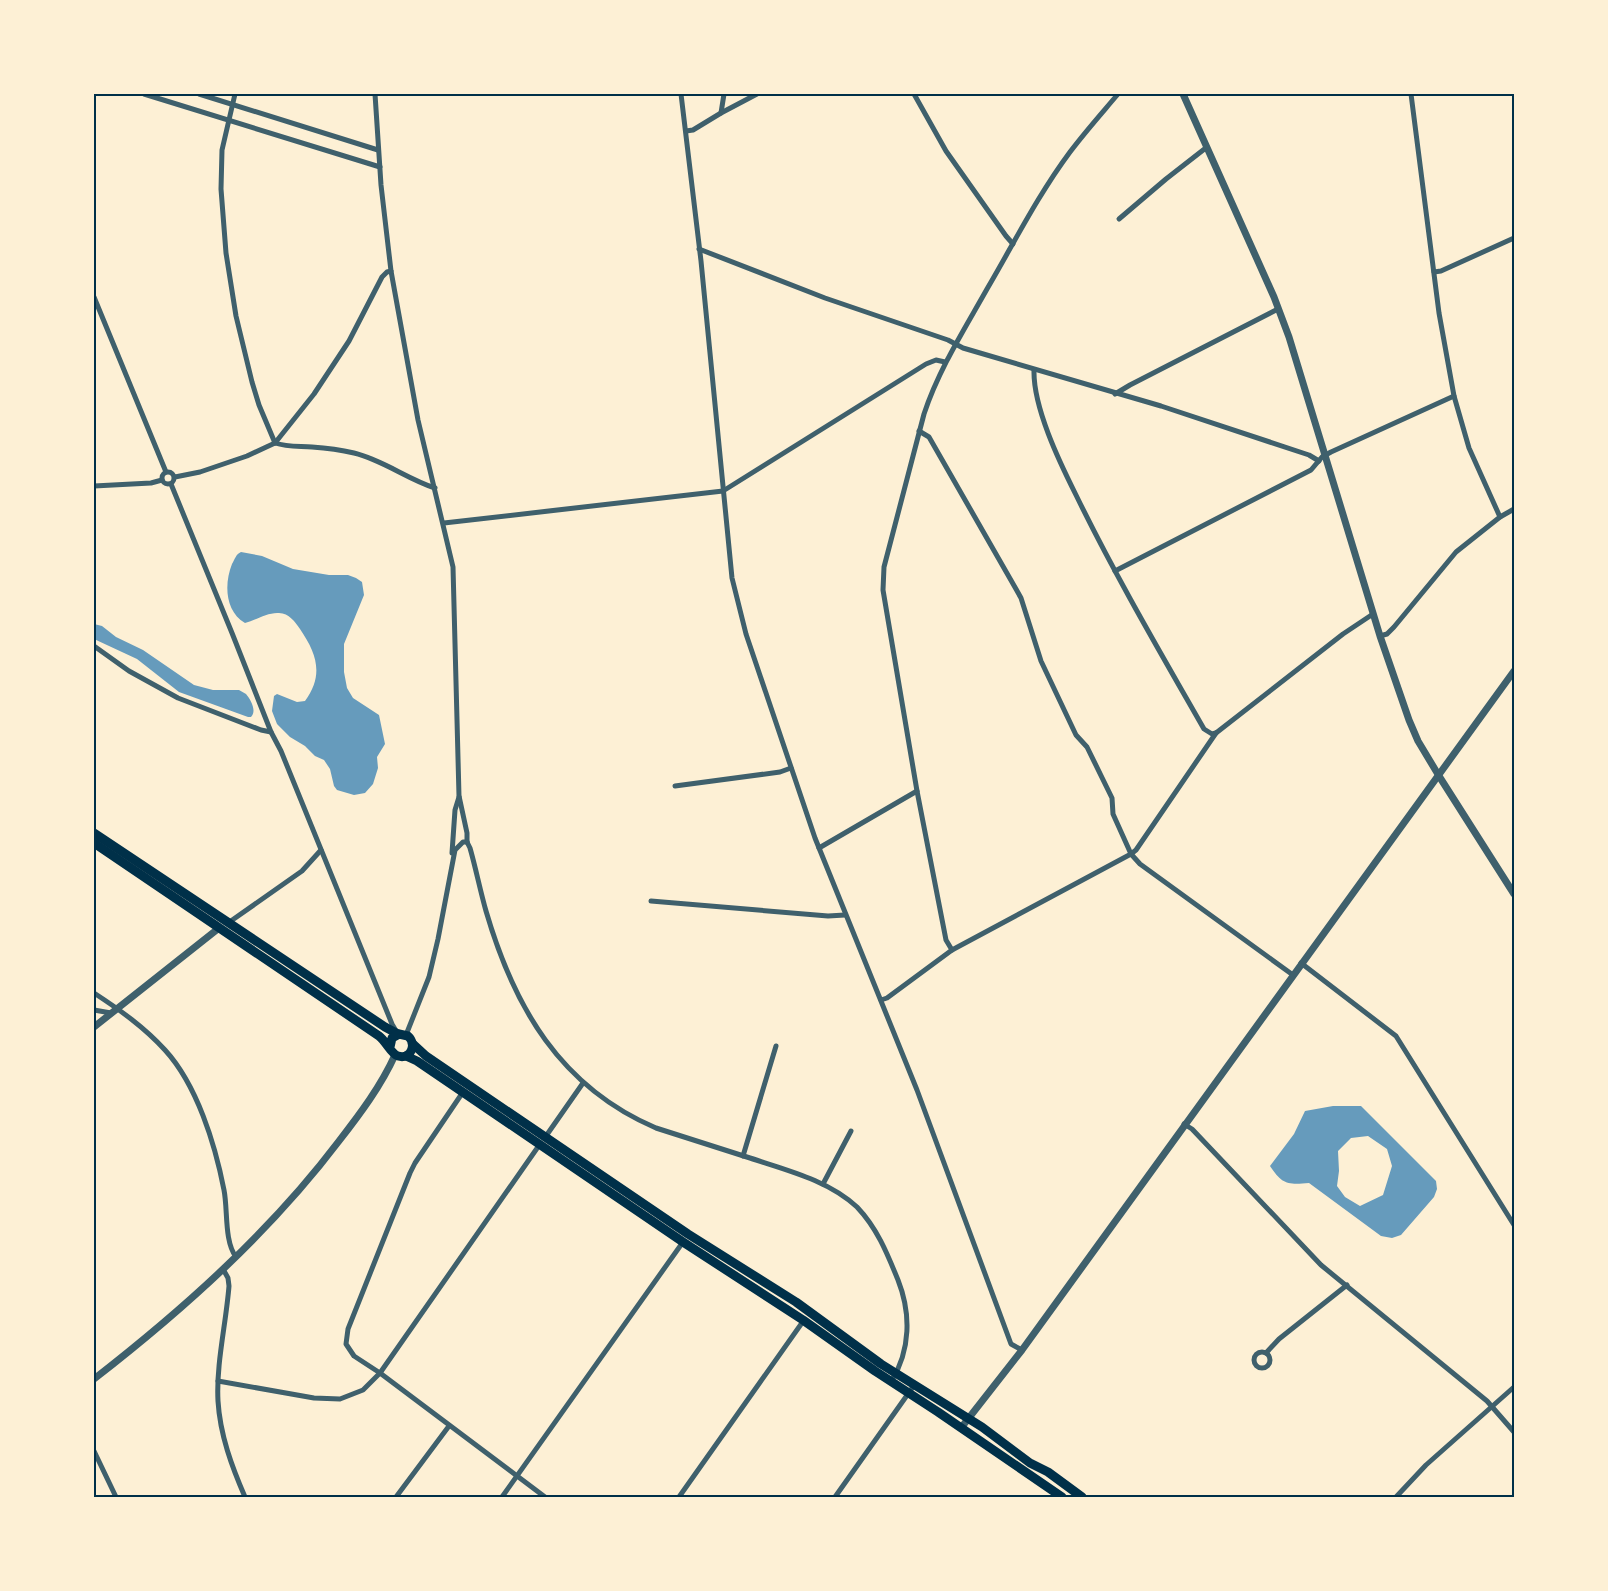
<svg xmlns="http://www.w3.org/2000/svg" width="1608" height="1591" font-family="'Alegreya Sans',sans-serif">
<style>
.water{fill:#669bbc;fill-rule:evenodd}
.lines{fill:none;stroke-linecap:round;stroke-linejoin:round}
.minor{stroke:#3f606c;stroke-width:5}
.tertiary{stroke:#3f606c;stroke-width:7}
.primary{stroke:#003049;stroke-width:9}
.neatline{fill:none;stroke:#003049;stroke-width:2}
</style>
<rect width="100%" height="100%" fill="#fdf0d5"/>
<g class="water">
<path d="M241,552L262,556L293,569L329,575H348L356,578L362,582L364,595L344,644V672L347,688L353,698L379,715L385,744L377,757L378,768L373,784L365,793L354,795L337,790L334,786L330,769L324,760L315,756L305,746L290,737L277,724L272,711L274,696L277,694L297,702L305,701C324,675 317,654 300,629C295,622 289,613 279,613C268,612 256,620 245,623C225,611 224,584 232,564C235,559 236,554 241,552Z"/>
<path d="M94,624L102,626L116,637L143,650L194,685L213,690H239L246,694C251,700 257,711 251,717H248L179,692L137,659L94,639Z"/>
<path d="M1333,1106H1361L1436,1181L1437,1189L1434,1197L1401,1235L1392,1238L1381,1236L1309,1183C1287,1185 1282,1184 1270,1166L1294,1134L1305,1111ZM1368,1136L1387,1149L1392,1166L1383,1195L1360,1206L1345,1197L1337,1186L1339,1171L1338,1151L1351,1138Z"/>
</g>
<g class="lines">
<g class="minor">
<path d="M144,94L380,167"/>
<path d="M199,94L378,150"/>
<path d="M235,94L222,150L221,189L226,253L236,316L252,382L259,405L275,443"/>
<path d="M375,94L381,185L391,271L418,420L453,567L459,796L467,833V842"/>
<path d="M681,94L701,261L732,578L746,634L815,838L917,1090L1011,1344L1022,1350"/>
<path d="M914,94L946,151L1006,236L1013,244"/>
<path d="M1411,94L1439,313L1454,396L1469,448L1500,517"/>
<path d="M721,113L724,94"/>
<path d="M686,131L693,130L721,113L757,94"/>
<path d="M1119,219L1166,179L1207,147"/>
<path d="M699,249L825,298L948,340L963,348L1161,406L1309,455L1319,461"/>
<path d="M1434,272L1441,271L1514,238"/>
<path d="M94,297L166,472"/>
<path d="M1034,370C1033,407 1059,461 1076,495C1115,575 1160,652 1204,729L1212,734L1216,733L1343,634L1373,614"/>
<path d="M1115,394L1130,385L1278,309"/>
<path d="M919,431L929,437L1016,589L1021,598L1041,661L1076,735L1087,747L1112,798L1113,814L1131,854L1140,864L1293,975"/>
<path d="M275,443C287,447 299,446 312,447C326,448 341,450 354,453C383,460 407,479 435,488"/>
<circle cx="168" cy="478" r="6"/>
<path d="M175,477L200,472L247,456L275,443L314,394L349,341L382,277L387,272L391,271"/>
<path d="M171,484L232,633L271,732L281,751L392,1024L396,1031"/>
<path d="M94,486L151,483L162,480"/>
<path d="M444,523L723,491L926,364L936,360L945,362"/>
<path d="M1115,571L1311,470L1322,457L1331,452L1454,396"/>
<path d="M1380,636L1387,634L1394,627L1456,552L1500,517L1514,509"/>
<path d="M94,646L129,671L178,698L261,730L271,732"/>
<path d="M675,786L780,772L791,768"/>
<path d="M467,842L470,848C476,869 480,890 486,911C514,1007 560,1087 656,1128C687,1138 718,1148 750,1158C786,1170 828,1180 857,1207C877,1228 887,1253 898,1280C911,1313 911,1350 891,1382"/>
<path d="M819,848L917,791"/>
<path d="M452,853L455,810L459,797"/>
<path d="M651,901L828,916L845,915"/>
<path d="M228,923L302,871L321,850"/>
<path d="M952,950L946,940L917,791L883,590L884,567L924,414C939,369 964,330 987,289C1014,243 1038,195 1070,152C1085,132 1102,113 1118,94"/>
<path d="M1301,963L1396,1036L1514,1225"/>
<path d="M94,993C120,1010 144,1027 165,1050C197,1085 215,1144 224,1190C228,1210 224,1241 236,1257"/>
<path d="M881,1000L887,998L952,950L1131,854L1136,850L1216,733"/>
<path d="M94,1010L111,1013"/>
<path d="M406,1035L429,977L438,939L455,850L463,842H467"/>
<path d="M463,1092L415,1163L410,1173L348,1329L346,1344L354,1356L380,1373L545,1497"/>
<path d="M1184,1124L1192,1129L1321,1265L1487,1401L1514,1432"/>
<path d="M546,1136L583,1083"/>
<path d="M743,1156L776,1046"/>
<path d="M823,1184L851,1131"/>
<path d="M223,1269L228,1278L229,1286C226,1324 216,1364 218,1401C220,1435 232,1467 245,1497"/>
<circle cx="1262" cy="1360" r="8"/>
<path d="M1266,1353L1279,1339L1347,1285"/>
<path d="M218,1381L314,1398L340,1399L363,1390L380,1373L540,1144"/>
<path d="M94,1451L116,1497"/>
<path d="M396,1497L449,1426"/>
<path d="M502,1497L683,1242"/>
<path d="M679,1497L804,1320"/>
<path d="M835,1497L915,1384"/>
<path d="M1396,1497L1426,1465L1514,1387"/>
</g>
<g class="tertiary">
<path d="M1183,94L1274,297L1289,337L1380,636L1409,720L1418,741L1439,776L1514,894"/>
<path d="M94,1027L219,928"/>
<path d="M94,1379C184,1309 270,1232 339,1141C360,1114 381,1086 395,1055"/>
<path d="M961,1428L1022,1350L1514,671"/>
</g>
<g class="primary">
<path d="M94,833L385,1027L398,1034"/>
<path d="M94,843L379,1036C386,1041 391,1054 398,1056C411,1060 417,1044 408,1036L399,1034L392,1038L390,1047"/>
<path d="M413,1044L426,1056L688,1234L796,1302L881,1364L982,1427L1030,1463L1048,1472L1082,1497"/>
<path d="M406,1056L417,1061L683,1242L803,1320L875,1371L938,1412L1062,1497"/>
</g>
</g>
<rect width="1608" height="1591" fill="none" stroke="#fdf0d5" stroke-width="190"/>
<rect x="95" y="95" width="1418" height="1401" class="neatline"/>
</svg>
